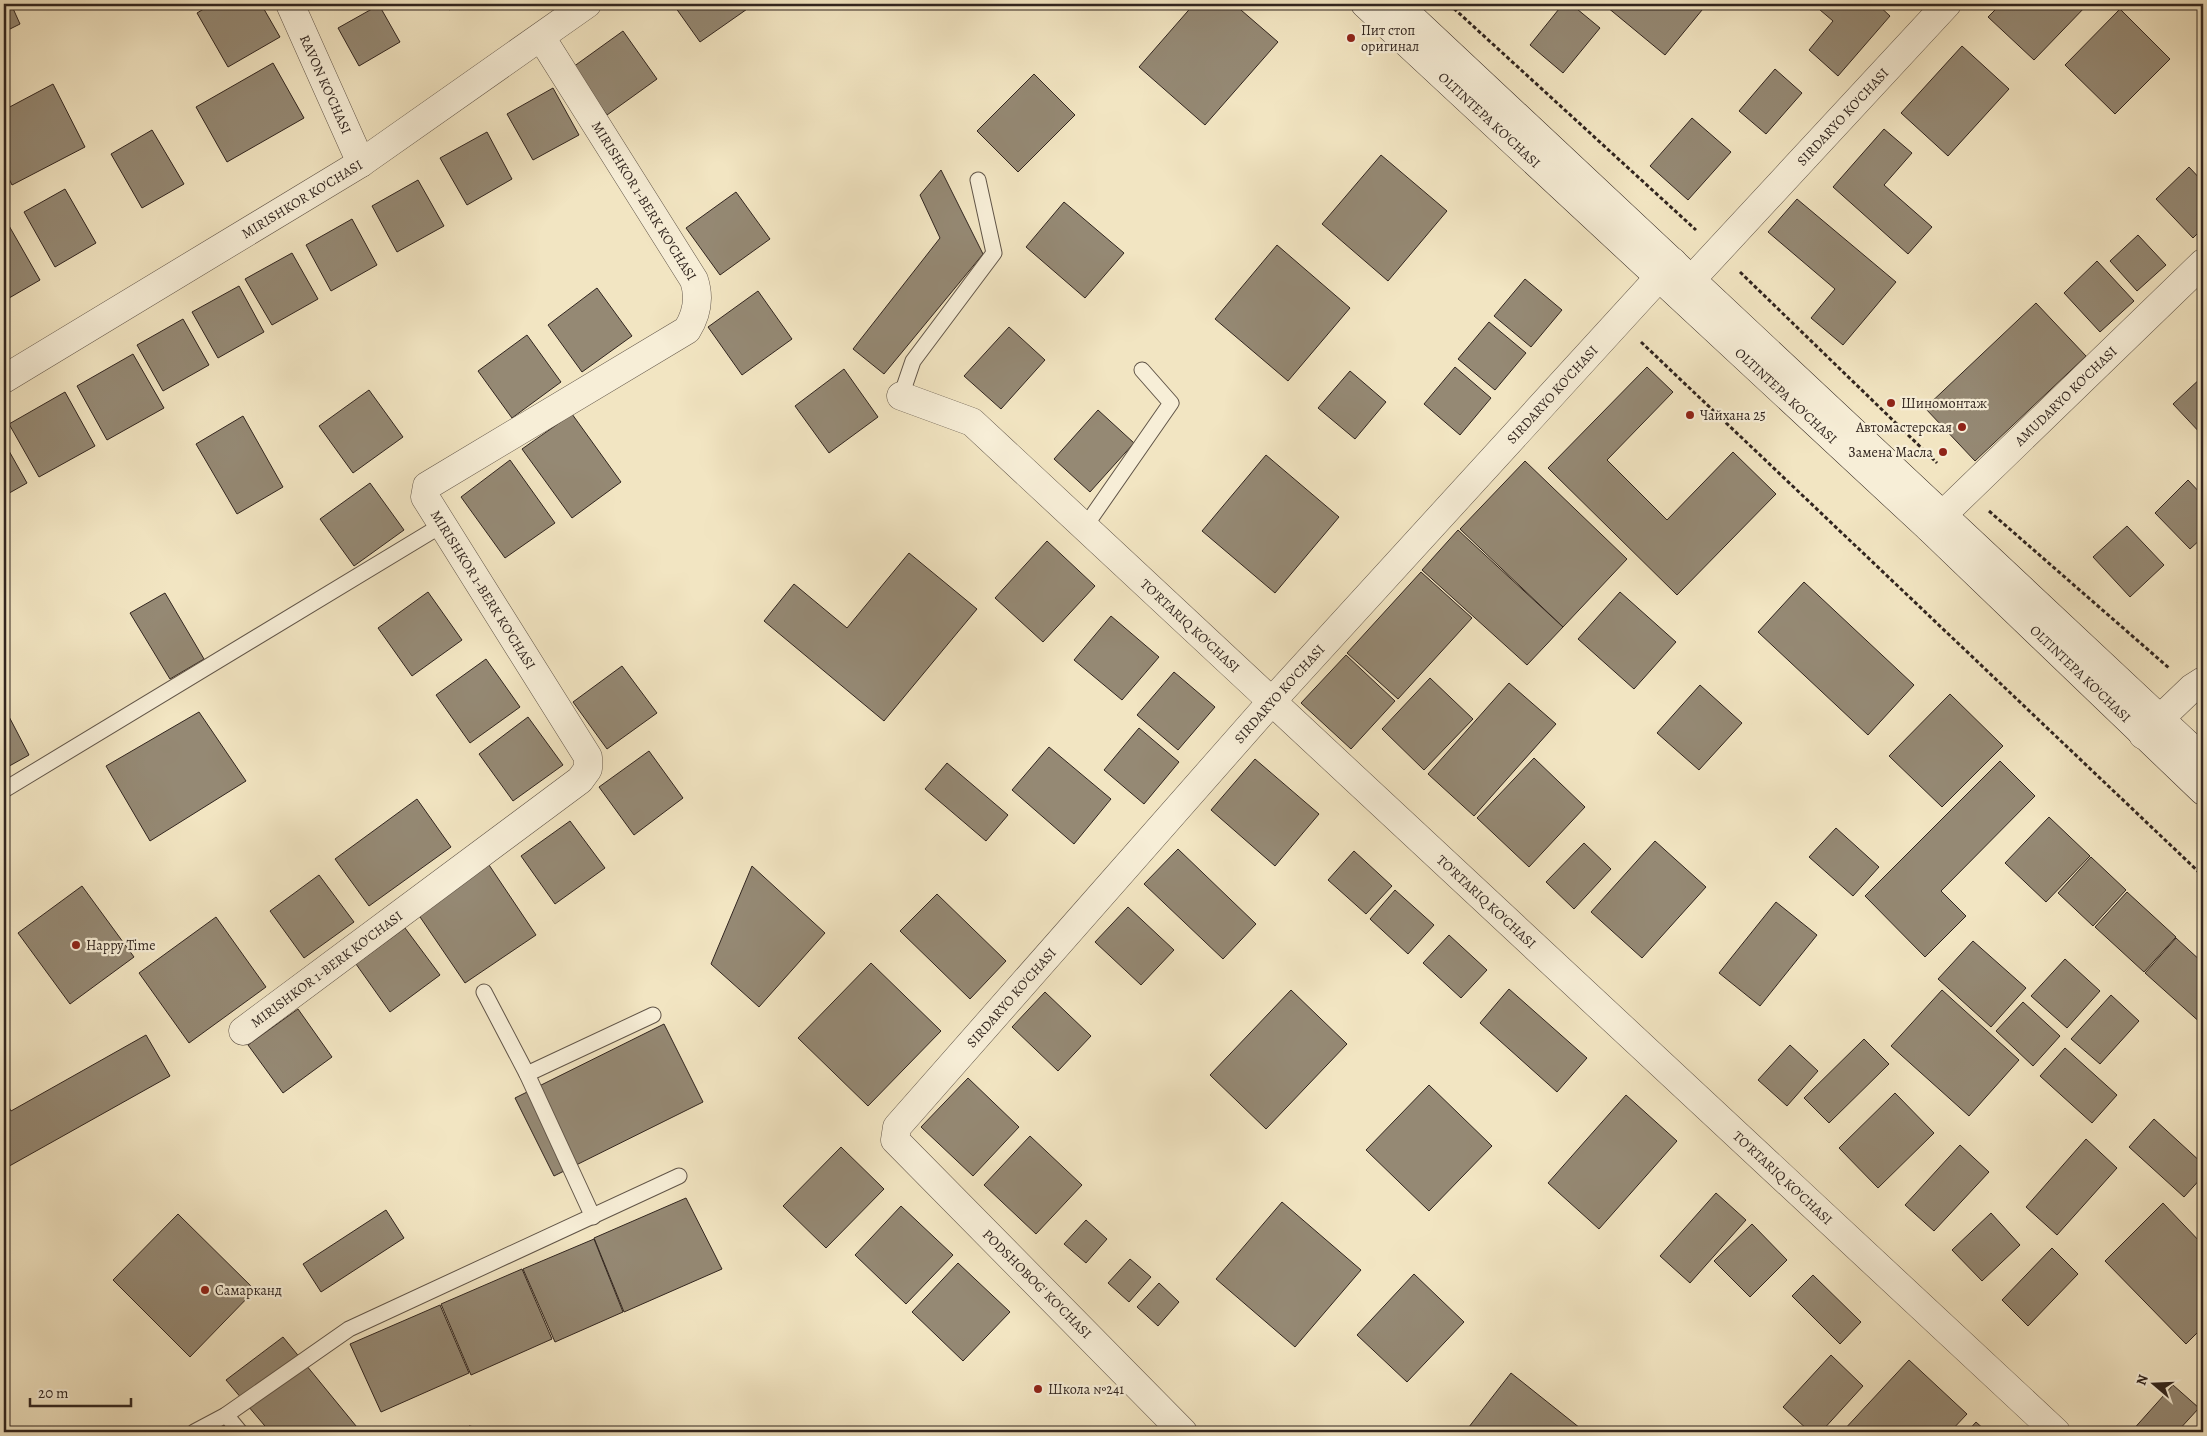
<svg xmlns="http://www.w3.org/2000/svg" width="2207" height="1436" font-family="Alegreya,serif">
<style>
.building{fill:#958974;stroke:#31251f}
.lines{fill:none;stroke-linecap:round;stroke-linejoin:round}
.service-casing{stroke:#615548;stroke-width:17}
.minor-casing{stroke:#615548;stroke-width:29}
.secondary-casing{stroke:#31251f;stroke-width:29}
.path{stroke:#31251f;stroke-width:3;stroke-dasharray:4 2.5;stroke-linecap:butt}
.service{stroke:#f7eed7;stroke-width:15}
.minor{stroke:#f7eed7;stroke-width:28}
.secondary{stroke:#f7eed7;stroke-width:28}
.poi-dot{fill:#8f2418;stroke:#f7eed7;stroke-width:2}
.labels{text-anchor:middle;dominant-baseline:central;stroke-width:4.5;stroke-linejoin:round;paint-order:stroke}
.poi-label{font-size:14px;fill:#31251f;stroke:#f7eed7;text-anchor:start}
.street-label{font-size:14px;fill:#31251f;stroke:#f7eed7}
</style>
<rect width="100%" height="100%" fill="#f2e5c2"/>
<filter id="stains"><feTurbulence type="fractalNoise" baseFrequency=".004" numOctaves="4"/><feColorMatrix values="0 0 0 0 .2 0 0 0 0 .09 0 0 0 0 .02 0 0 0 .5 -.17"/></filter>
<radialGradient id="worn" r=".72"><stop offset=".6" stop-color="#630" stop-opacity="0"/><stop offset="1" stop-color="#630" stop-opacity=".3"/></radialGradient>
<g class="building">
<path d="M4,4H11L20,24L4,32Z"/>
<path d="M212,4H261L280,37L228,67L197,13Z"/>
<path d="M444,4H458L449,10Z"/>
<path d="M673,4H748L750,7L700,42Z"/>
<path d="M1194,4H1234L1278,42L1205,125L1139,67Z"/>
<path d="M1563,4H1571L1600,28L1563,73L1530,45Z"/>
<path d="M1610,4H1707L1665,55L1607,7Z"/>
<path d="M1813,4H1877L1890,16L1838,76L1809,50L1833,21Z"/>
<path d="M2001,4H2088L2034,60L1988,17Z"/>
<path d="M379,5L400,42L359,66L338,28Z"/>
<path d="M2120,9L2170,59L2115,114L2065,65Z"/>
<path d="M623,31L657,79L607,115L573,67Z"/>
<path d="M1962,46L2009,89L1948,156L1901,113Z"/>
<path d="M273,63L304,118L227,162L196,107Z"/>
<path d="M1775,69L1802,93L1766,134L1739,111Z"/>
<path d="M1034,74L1075,115L1018,172L977,131Z"/>
<path d="M53,84L85,147L12,185L4,169V110Z"/>
<path d="M553,88L579,135L533,160L507,114Z"/>
<path d="M1692,118L1731,152L1688,200L1650,166Z"/>
<path d="M1884,129L1912,153L1884,185L1932,227L1908,254L1833,187Z"/>
<path d="M152,130L184,184L142,208L111,154Z"/>
<path d="M487,132L512,179L467,205L440,158Z"/>
<path d="M1381,155L1447,211L1388,281L1322,224Z"/>
<path d="M2189,167L2203,182V228L2193,238L2156,199Z"/>
<path d="M941,170L983,254L884,374L853,349L940,238L920,195Z"/>
<path d="M418,180L444,226L397,252L372,206Z"/>
<path d="M65,189L96,243L55,267L24,212Z"/>
<path d="M736,192L770,239L720,275L686,228Z"/>
<path d="M1797,199L1896,282L1843,345L1811,318L1835,289L1768,232Z"/>
<path d="M1064,202L1124,253L1085,298L1026,247Z"/>
<path d="M4,217L40,280L4,301Z"/>
<path d="M352,219L377,265L331,291L306,245Z"/>
<path d="M2138,235L2166,265L2137,291L2110,261Z"/>
<path d="M1277,245L1350,308L1288,381L1215,319Z"/>
<path d="M292,253L318,299L272,325L245,279Z"/>
<path d="M2097,261L2134,301L2100,332L2064,293Z"/>
<path d="M1525,279L1562,310L1531,347L1494,316Z"/>
<path d="M239,286L264,332L218,358L192,312Z"/>
<path d="M597,288L632,336L582,372L548,325Z"/>
<path d="M758,291L792,339L742,375L708,327Z"/>
<path d="M2036,303L2086,356L1975,461L1925,408Z"/>
<path d="M183,319L209,365L163,391L137,345Z"/>
<path d="M1489,322L1526,353L1495,390L1458,359Z"/>
<path d="M1009,327L1045,360L1001,409L964,376Z"/>
<path d="M527,335L561,382L512,418L478,371Z"/>
<path d="M133,354L164,408L107,440L77,386Z"/>
<path d="M1455,367L1491,398L1460,435L1424,404Z"/>
<path d="M1647,367L1673,392L1607,460L1667,520L1733,452L1776,494L1677,595L1548,468Z"/>
<path d="M844,369L878,417L829,453L795,406Z"/>
<path d="M1350,371L1386,402L1355,439L1318,408Z"/>
<path d="M2203,376V436L2173,404Z"/>
<path d="M369,390L403,437L353,473L319,426Z"/>
<path d="M65,392L95,446L39,477L9,424Z"/>
<path d="M1098,410L1134,443L1090,492L1054,459Z"/>
<path d="M572,414L621,482L572,518L522,449Z"/>
<path d="M243,416L283,487L237,514L196,444Z"/>
<path d="M4,442L27,483L4,496Z"/>
<path d="M1266,455L1339,517L1275,593L1202,531Z"/>
<path d="M510,460L555,523L505,558L461,497Z"/>
<path d="M1525,461L1627,559L1563,627L1460,529Z"/>
<path d="M2188,480L2203,496V537L2190,549L2155,513Z"/>
<path d="M370,483L404,530L354,566L320,519Z"/>
<path d="M2127,526L2164,565L2130,597L2093,557Z"/>
<path d="M1458,530L1563,627L1527,665L1422,570Z"/>
<path d="M1047,541L1095,586L1043,642L995,598Z"/>
<path d="M909,553L977,609L884,721L764,621L794,584L847,628Z"/>
<path d="M1421,572L1472,618L1398,699L1347,653Z"/>
<path d="M1804,582L1914,685L1868,735L1758,632Z"/>
<path d="M428,592L462,640L412,676L378,628Z"/>
<path d="M1620,592L1676,642L1634,689L1578,639Z"/>
<path d="M165,593L204,659L170,679L130,613Z"/>
<path d="M2203,597V609L2197,602Z"/>
<path d="M1111,616L1159,657L1122,700L1074,660Z"/>
<path d="M1346,655L1395,701L1351,749L1301,703Z"/>
<path d="M486,659L520,707L470,743L436,695Z"/>
<path d="M622,666L657,713L607,749L573,702Z"/>
<path d="M1174,672L1215,707L1178,750L1137,715Z"/>
<path d="M1430,678L1473,719L1424,770L1382,729Z"/>
<path d="M1509,683L1556,724L1474,816L1428,774Z"/>
<path d="M1700,685L1742,723L1699,770L1657,733Z"/>
<path d="M1950,694L2003,746L1942,807L1889,756Z"/>
<path d="M4,707L29,755L4,769Z"/>
<path d="M199,712L246,781L150,841L106,766Z"/>
<path d="M528,717L563,765L513,801L479,754Z"/>
<path d="M1139,728L1179,762L1144,804L1104,770Z"/>
<path d="M1049,747L1111,799L1074,844L1012,790Z"/>
<path d="M649,751L683,798L634,835L599,787Z"/>
<path d="M1534,758L1585,807L1529,867L1477,818Z"/>
<path d="M1255,759L1319,814L1275,866L1211,810Z"/>
<path d="M2000,761L2035,796L1941,891L1966,916L1925,957L1865,896Z"/>
<path d="M947,763L1008,815L986,841L925,789Z"/>
<path d="M417,799L451,847L369,906L335,859Z"/>
<path d="M2049,817L2090,856L2046,902L2005,863Z"/>
<path d="M570,821L605,868L555,904L521,856Z"/>
<path d="M1836,828L1879,867L1853,896L1809,857Z"/>
<path d="M1655,841L1706,887L1642,958L1591,912Z"/>
<path d="M1584,843L1611,869L1574,909L1546,882Z"/>
<path d="M1178,849L1256,924L1223,959L1144,884Z"/>
<path d="M1354,851L1392,886L1366,914L1328,880Z"/>
<path d="M2091,857L2126,890L2093,926L2058,893Z"/>
<path d="M489,865L536,935L465,983L418,914Z"/>
<path d="M752,866L825,933L759,1007L711,964Z"/>
<path d="M319,875L354,922L304,958L270,911Z"/>
<path d="M82,886L134,957L70,1004L18,933Z"/>
<path d="M1395,890L1434,925L1408,954L1370,919Z"/>
<path d="M2127,892L2176,937L2144,972L2095,927Z"/>
<path d="M937,894L1006,961L970,999L900,931Z"/>
<path d="M1776,902L1817,935L1760,1006L1719,973Z"/>
<path d="M1128,907L1174,950L1141,985L1095,942Z"/>
<path d="M216,917L266,987L189,1043L139,973Z"/>
<path d="M405,928L440,975L390,1012L356,964Z"/>
<path d="M1449,935L1487,970L1461,998L1423,963Z"/>
<path d="M2176,938L2203,963V1025L2145,973Z"/>
<path d="M1973,941L2026,988L1991,1027L1938,979Z"/>
<path d="M2065,959L2100,991L2067,1028L2031,996Z"/>
<path d="M871,963L941,1031L868,1106L798,1038Z"/>
<path d="M1509,989L1587,1058L1557,1092L1480,1023Z"/>
<path d="M1291,990L1347,1044L1266,1129L1210,1075Z"/>
<path d="M1942,990L2019,1060L1969,1116L1891,1046Z"/>
<path d="M1045,992L1091,1036L1058,1071L1012,1027Z"/>
<path d="M2111,995L2139,1021L2100,1064L2071,1039Z"/>
<path d="M2023,1002L2060,1036L2033,1066L1996,1031Z"/>
<path d="M298,1009L332,1057L283,1093L248,1045Z"/>
<path d="M664,1024L703,1102L554,1176L515,1098Z"/>
<path d="M146,1035L170,1076L4,1169V1098L11,1111Z"/>
<path d="M1864,1039L1889,1064L1829,1123L1804,1098Z"/>
<path d="M1790,1045L1818,1071L1787,1106L1758,1080Z"/>
<path d="M2065,1048L2117,1095L2092,1123L2040,1076Z"/>
<path d="M968,1078L1019,1127L973,1176L921,1127Z"/>
<path d="M1429,1085L1492,1146L1429,1211L1366,1150Z"/>
<path d="M1895,1093L1934,1133L1878,1188L1839,1148Z"/>
<path d="M1626,1095L1677,1141L1599,1229L1548,1183Z"/>
<path d="M2154,1119L2203,1164V1176L2184,1197L2129,1147Z"/>
<path d="M1030,1136L1082,1185L1036,1234L984,1185Z"/>
<path d="M2086,1139L2117,1168L2057,1235L2026,1207Z"/>
<path d="M1960,1145L1989,1172L1934,1231L1905,1205Z"/>
<path d="M841,1147L884,1189L826,1248L783,1206Z"/>
<path d="M1716,1193L1746,1220L1690,1283L1660,1256Z"/>
<path d="M686,1198L722,1269L624,1312L594,1238Z"/>
<path d="M1282,1202L1361,1270L1295,1347L1216,1279Z"/>
<path d="M2163,1203L2203,1245V1327L2186,1344L2105,1261Z"/>
<path d="M901,1206L953,1255L906,1304L855,1255Z"/>
<path d="M386,1210L404,1238L321,1292L303,1264Z"/>
<path d="M1991,1213L2020,1245L1982,1281L1952,1250Z"/>
<path d="M178,1214L255,1290L190,1357L113,1280Z"/>
<path d="M1086,1220L1107,1239L1086,1263L1064,1244Z"/>
<path d="M1752,1224L1787,1260L1750,1297L1714,1261Z"/>
<path d="M594,1239L623,1312L555,1342L523,1269Z"/>
<path d="M2052,1248L2078,1274L2028,1326L2002,1300Z"/>
<path d="M1130,1259L1151,1277L1129,1302L1108,1283Z"/>
<path d="M958,1263L1010,1312L963,1361L912,1312Z"/>
<path d="M522,1269L552,1339L471,1375L441,1304Z"/>
<path d="M1414,1274L1464,1322L1407,1382L1357,1335Z"/>
<path d="M1813,1275L1861,1322L1840,1344L1792,1296Z"/>
<path d="M1159,1283L1179,1302L1158,1326L1137,1307Z"/>
<path d="M440,1305L469,1373L381,1412L350,1344Z"/>
<path d="M283,1337L361,1432H270L226,1380Z"/>
<path d="M1831,1355L1863,1386L1821,1432H1810L1783,1407Z"/>
<path d="M1909,1360L1967,1414L1950,1432H1842Z"/>
<path d="M1511,1373L1585,1432H1465Z"/>
<path d="M2173,1385L2199,1408L2177,1432H2131Z"/>
<path d="M1976,1422L1987,1432H1967Z"/>
<path d="M469,1426L505,1432H468Z"/>
<path d="M683,1427L711,1432H682Z"/>
</g>
<g class="lines">
<g class="service-casing">
<g id="service">
<path d="M901,396L913,361L994,253L978,180"/>
<path d="M1084,528L1171,403L1142,370"/>
<path d="M4,790L442,525"/>
<path d="M484,992L527,1074L593,1217"/>
<path d="M527,1074L653,1015"/>
<path d="M226,1415L240,1432"/>
<path d="M194,1432L226,1415L349,1329L679,1176"/>
</g>
</g>
<g class="minor-casing">
<g id="minor">
<path id="s1" d="M290,4L361,163"/>
<path id="s2" d="M1678,294L1947,4"/>
<path id="s3" d="M4,379L361,163L587,4"/>
<path id="s4" d="M901,396L972,422L2056,1432"/>
<path id="s5" d="M1929,528L2203,263"/>
<path d="M2143,735L2192,688L2203,681"/>
<path id="s6" d="M243,1031L580,780L588,769V757L425,497L427,486L687,330C697,314 700,298 694,280L541,37"/>
<path id="s7" d="M1183,1432L895,1140L897,1127L1272,701L1673,262"/>
</g>
</g>
<g class="secondary-casing">
<g id="secondary">
<path id="s8" d="M1365,4L1929,528L2203,791"/>
<path d="M1397,4L2203,759"/>
</g>
</g>
<g class="path">
<path d="M1449,4L1696,230"/>
<path d="M1740,272L1937,463"/>
<path d="M1641,342L2203,876"/>
<path d="M1989,511L2169,668"/>
</g>
<use href="#service" class="service"/>
<use href="#minor" class="minor"/>
<use href="#secondary" class="secondary"/>
</g>
<g class="poi-dot">
<circle cx="1351" cy="38" r="5"/>
<circle cx="1891" cy="403" r="5"/>
<circle cx="1690" cy="415" r="5"/>
<circle cx="1962" cy="427" r="5"/>
<circle cx="1943" cy="452" r="5"/>
<circle cx="76" cy="945" r="5"/>
<circle cx="205" cy="1290" r="5"/>
<circle cx="1038" cy="1389" r="5"/>
</g>
<g class="labels">
<g class="poi-label">
<text x="1361" y="30">Пит стоп<tspan x="1361" dy="16">оригинал</tspan></text>
<text x="1901" y="403">Шиномонтаж</text>
<text x="1700" y="415">Чайхана 25</text>
<text x="1952" y="427" text-anchor="end">Автомастерская</text>
<text x="1933" y="452" text-anchor="end">Замена Маслa</text>
<text x="86" y="945">Happy Time</text>
<text x="215" y="1290">Самарканд</text>
<text x="1048" y="1389">Школа №241</text>
</g>
<g class="street-label">
<text stroke="none"><textPath href="#s1" startOffset="88">RAVON KO'CHASI</textPath></text>
<text stroke="none"><textPath href="#s2" startOffset="242">SIRDARYO KO'CHASI</textPath></text>
<text stroke="none"><textPath href="#s8" startOffset="170">OLTINTEPA KO'CHASI</textPath></text>
<text stroke="none"><textPath href="#s3" startOffset="348">MIRISHKOR KO'CHASI</textPath></text>
<text transform="translate(644 201) rotate(58)">MIRISHKOR 1-BERK KO'CHASI</text>
<text stroke="none"><textPath href="#s7" startOffset="1406">SIRDARYO KO'CHASI</textPath></text>
<text stroke="none"><textPath href="#s8" startOffset="575">OLTINTEPA KO'CHASI</textPath></text>
<text stroke="none"><textPath href="#s5" startOffset="190">AMUDARYO KO'CHASI</textPath></text>
<text transform="translate(483 590) rotate(58)">MIRISHKOR 1-BERK KO'CHASI</text>
<text stroke="none"><textPath href="#s4" startOffset="374">TO'RTARIQ KO'CHASI</textPath></text>
<text stroke="none"><textPath href="#s8" startOffset="980">OLTINTEPA KO'CHASI</textPath></text>
<text stroke="none"><textPath href="#s7" startOffset="1001">SIRDARYO KO'CHASI</textPath></text>
<text stroke="none"><textPath href="#s4" startOffset="779">TO'RTARIQ KO'CHASI</textPath></text>
<text stroke="none"><textPath href="#s6" startOffset="104">MIRISHKOR 1-BERK KO'CHASI</textPath></text>
<text stroke="none"><textPath href="#s7" startOffset="596">SIRDARYO KO'CHASI</textPath></text>
<text stroke="none"><textPath href="#s4" startOffset="1184">TO'RTARIQ KO'CHASI</textPath></text>
<text transform="translate(1037 1284) rotate(45)">PODSHOBOG' KO'CHASI</text>
</g>
</g>
<rect width="2207" height="1436" fill="none" stroke="#f2e5c2" stroke-width="20"/>
<rect x="5" y="5" width="2197" height="1426" fill="none" stroke="#31251f" stroke-width="2.5"/>
<rect x="10" y="10" width="2187" height="1416" fill="none" stroke="#31251f"/>
<g transform="translate(2154 1384) rotate(289)" stroke="#f7eed7" stroke-width="4" paint-order="stroke">
<path d="M0-4L9 19L0 12L-9 19Z" fill="#31251f"/>
<text y="-8" font-size="14" font-weight="bold" text-anchor="middle" fill="#31251f">N</text>
</g>
<path d="M30 1398v8h101v-8" fill="none" stroke="#31251f" stroke-width="2.5"/>
<text x="38" y="1398" font-size="15" fill="#31251f" stroke="#f7eed7" stroke-width="4" paint-order="stroke">20 m</text>
<rect width="100%" height="100%" filter="url(#stains)"/>
<rect width="100%" height="100%" fill="url(#worn)"/>
</svg>
